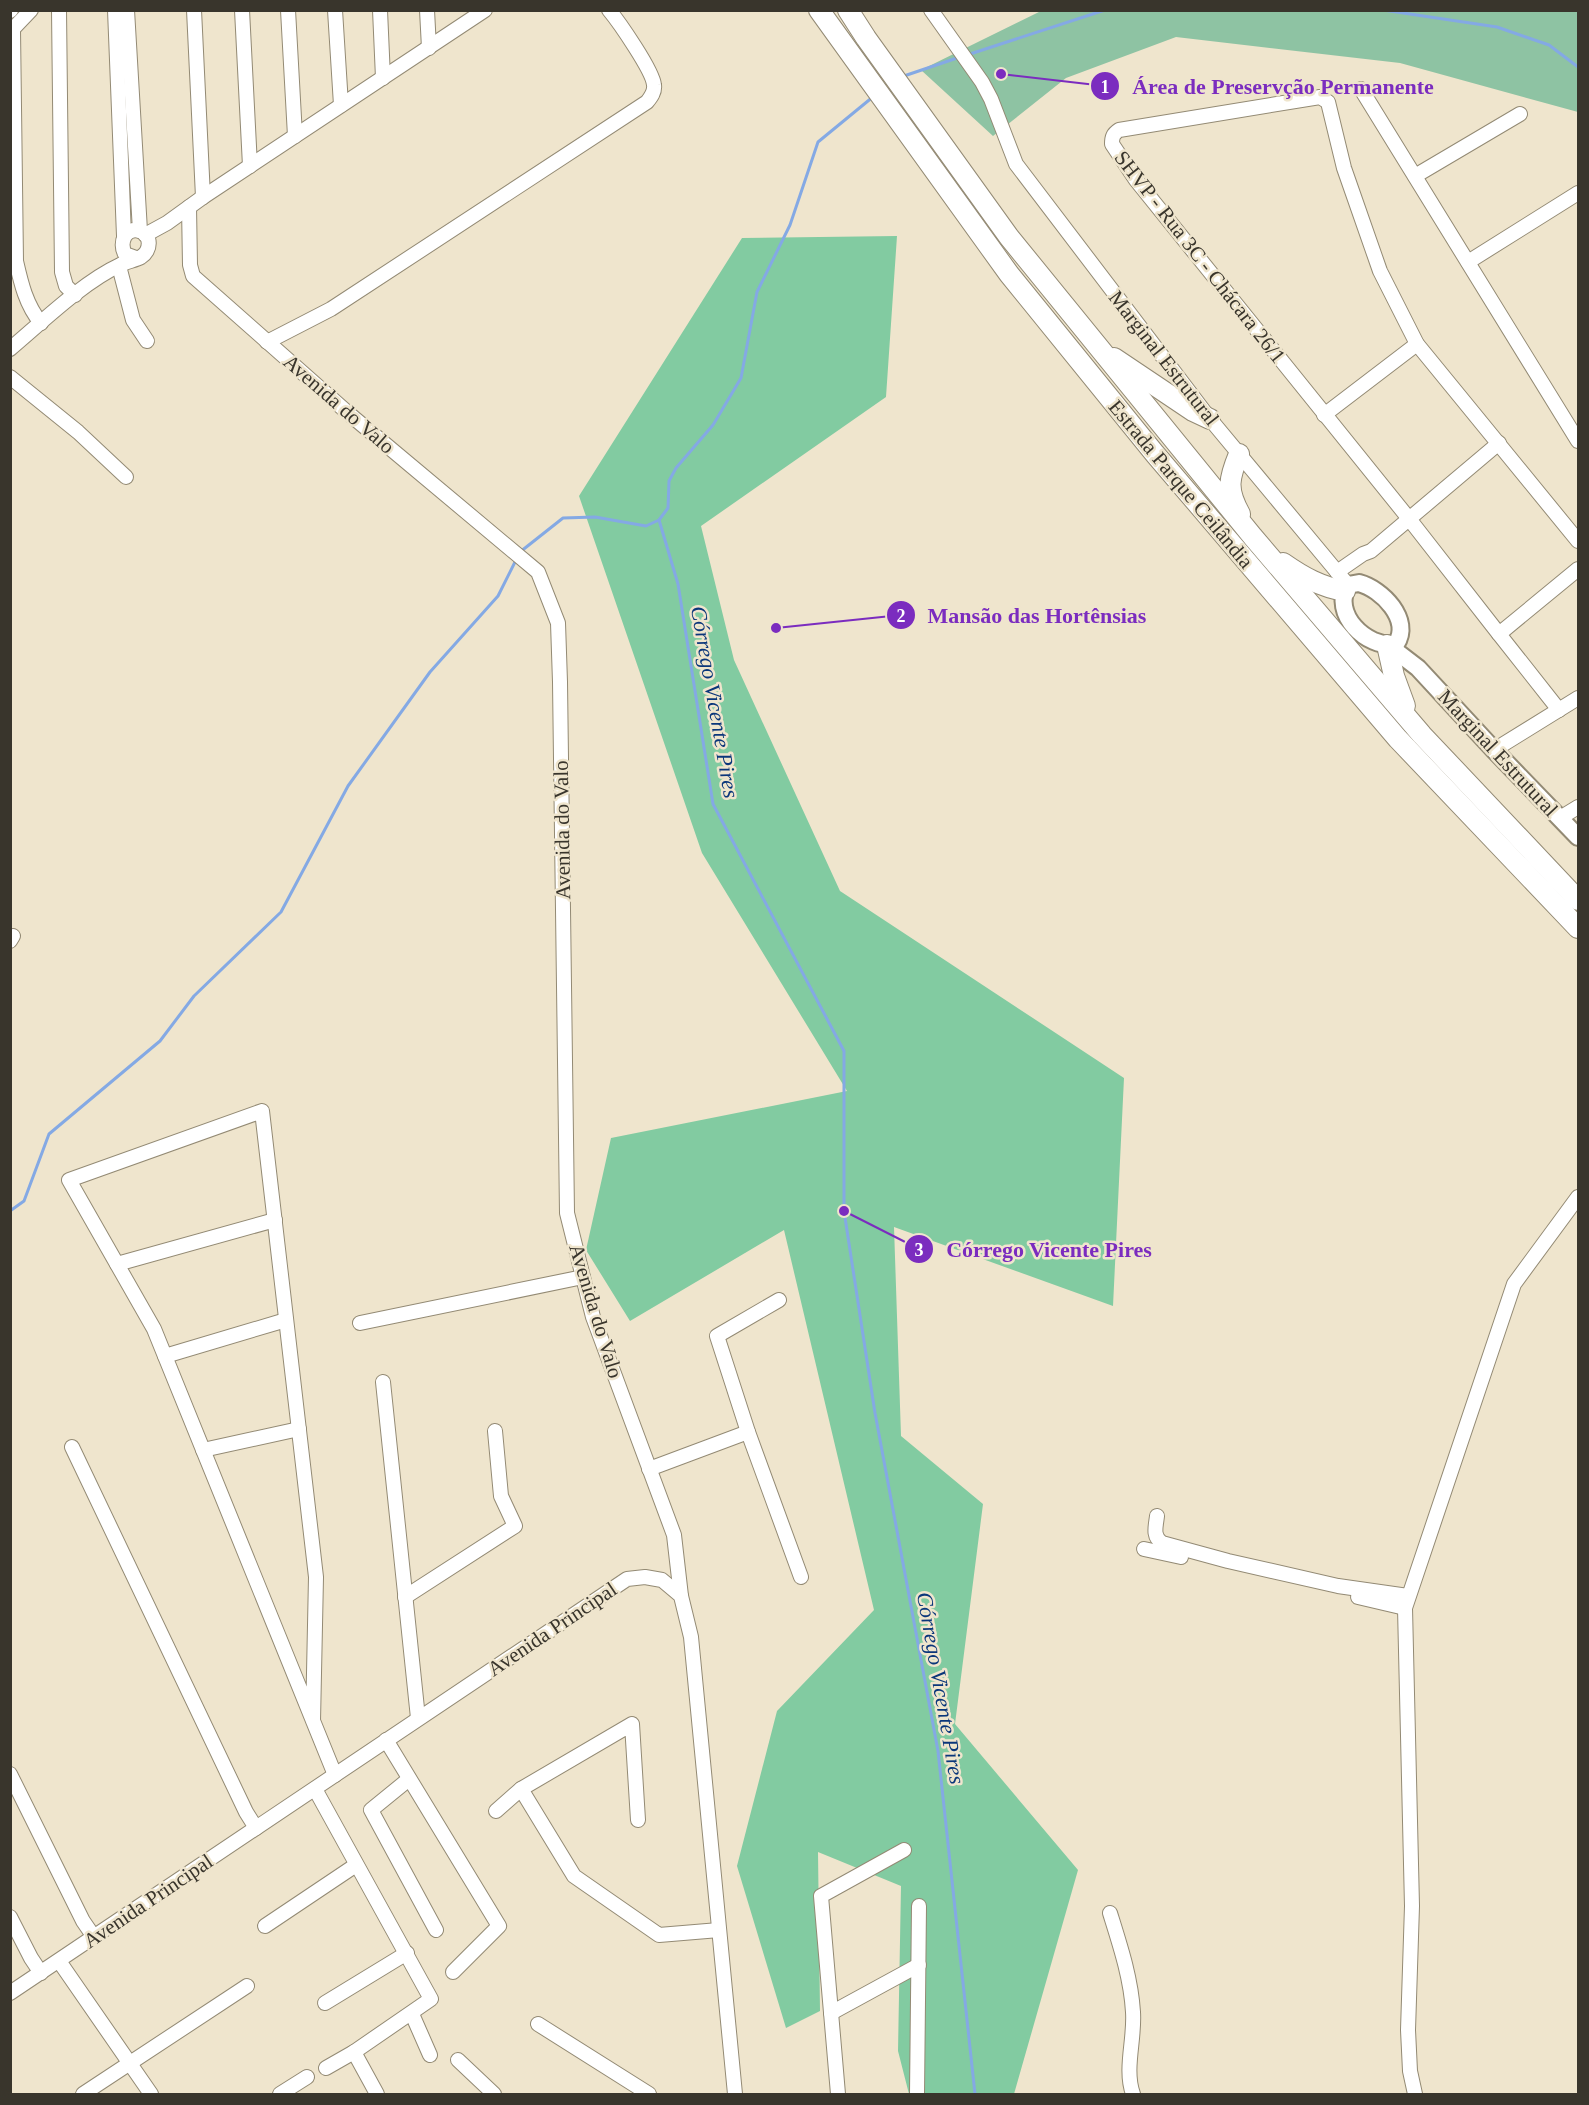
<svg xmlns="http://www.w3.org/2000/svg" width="1589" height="2105" font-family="Georgia,serif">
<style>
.green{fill:#8ec3a3}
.forest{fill:#82cba1}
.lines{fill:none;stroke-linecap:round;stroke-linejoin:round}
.stream{stroke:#84a9e4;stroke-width:3}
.minor-casing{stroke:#938a74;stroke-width:16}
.major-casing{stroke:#938a74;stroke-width:20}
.highway-casing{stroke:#938a74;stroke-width:22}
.minor{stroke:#fff;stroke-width:14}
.major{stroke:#fff;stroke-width:16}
.highway{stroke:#fff;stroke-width:20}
.labels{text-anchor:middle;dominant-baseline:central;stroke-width:5;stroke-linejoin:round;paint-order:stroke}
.street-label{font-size:21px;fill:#39352c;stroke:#efe5cd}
.water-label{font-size:22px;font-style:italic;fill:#0a367a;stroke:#efe5cd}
.leader{fill:none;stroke:#7b2cbf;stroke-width:2}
.callout-dot{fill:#7b2cbf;stroke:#efe5cd;stroke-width:2}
.mark-label{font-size:18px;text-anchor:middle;font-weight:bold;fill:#fff}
.callout-label{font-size:22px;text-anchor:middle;font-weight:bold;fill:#7b2cbf;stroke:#efe5cd;stroke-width:5;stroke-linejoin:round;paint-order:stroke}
</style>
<rect width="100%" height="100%" fill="#efe5cd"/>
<path class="green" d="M1041,11H1578V112L1400,63L1176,37L1066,78L993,136L921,70Z"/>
<path class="forest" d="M897,236L886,397L701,526L734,660L840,891L1124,1078L1113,1306L894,1227L901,1436L983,1504L955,1724L1078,1870L1014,2094H909L898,2051L901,1886L818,1852L820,2011L786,2028L737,1866L777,1711L874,1610L784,1230L630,1321L586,1250L611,1138L847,1091L702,853L579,496L742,238Z"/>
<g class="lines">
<g class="stream">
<path d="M1383,10L1497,27L1549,45L1578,67"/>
<path d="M967,55L1105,10"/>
<path d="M901,77L960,57"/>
<path d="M659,520L678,584L713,804L844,1051V1211L875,1413L938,1751L975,2094"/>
<path d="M520,552L563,518L595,517L646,526L659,520L668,508L669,481L676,468L713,425L741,378L757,292L790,225L818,142L874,96"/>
<path d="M10,1211L24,1201L49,1134L160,1041L194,996L281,912L348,786L430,672L498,596L517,558"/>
</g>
<g class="minor-casing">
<g id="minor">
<path d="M59,10L62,272L66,286L75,295"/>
<path d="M115,10L124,236"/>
<path d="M127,10L140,231"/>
<path d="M194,10L203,197"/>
<path d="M242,10L250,166"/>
<path d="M288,10L295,136"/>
<path d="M335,10L341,105"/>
<path d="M380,10L383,78"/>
<path d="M427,10L429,48"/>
<path d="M931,10L982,82L991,99L1016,164L1210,419L1348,585"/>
<path d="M10,11L11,10"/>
<path d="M13,30L16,261C21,283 26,305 41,323"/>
<path d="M10,32L31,10"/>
<path d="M1361,89L1578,441"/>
<path d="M1415,176L1520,114"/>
<path d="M189,207L190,265L193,276L348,413L538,572L558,623L560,682L567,1213L593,1317L674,1535L681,1596"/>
<path d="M145,235L167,223L203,197L485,10"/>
<path d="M1468,262L1578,193"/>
<path d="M119,266L133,320L147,341"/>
<path d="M267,342L331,309L647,102C651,97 655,92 654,85C653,71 619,22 609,10"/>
<path d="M10,349C41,323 83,282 120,265C126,262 135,260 141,257C151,251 152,235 140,231C125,226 119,243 125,254L136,258"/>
<path d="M10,377L78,432L126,477"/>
<path d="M1324,415L1417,344"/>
<path d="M1578,541L1417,344L1380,271L1344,168L1328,102L1320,97L1119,130C1113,134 1112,137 1112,144L1136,180L1410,520L1499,634L1578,569"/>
<path d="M1337,572L1363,554L1371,551L1499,443"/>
<path d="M1499,634L1559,710"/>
<path d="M1494,750L1578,698"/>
<path d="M1560,818L1578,807"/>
<path d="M10,941L13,936"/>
<path d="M117,1264L275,1220"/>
<path d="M779,1300L717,1336L748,1432L801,1577"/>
<path d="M360,1323L583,1277"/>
<path d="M165,1356L286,1320"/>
<path d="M383,1382L418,1718"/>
<path d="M72,1447L246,1812L256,1828"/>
<path d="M203,1450L299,1429"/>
<path d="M649,1469L748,1432"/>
<path d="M1157,1516C1156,1526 1152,1536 1162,1543L1228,1561L1338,1586L1408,1596"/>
<path d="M1144,1549L1181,1557"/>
<path d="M405,1597L515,1526L501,1496L495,1431"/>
<path d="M1358,1597L1405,1608"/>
<path d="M313,1721L316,1577L262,1111L69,1180L154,1329L335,1775"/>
<path d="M386,1740L499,1926L453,1972"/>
<path d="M10,1774L83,1921L94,1937"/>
<path d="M409,1779L371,1810L436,1930"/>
<path d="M315,1789L431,1999L354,2052L326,2068"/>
<path d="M521,1789L574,1876L659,1935L719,1930"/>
<path d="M496,1811L521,1789L632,1724L638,1820"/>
<path d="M1110,1913C1120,1945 1131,1978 1133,2012C1135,2039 1124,2069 1133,2094"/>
<path d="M10,1917L31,1958L41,1973"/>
<path d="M265,1926L356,1865"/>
<path d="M59,1961L151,2094"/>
<path d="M10,1993L627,1579L645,1577L662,1580L681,1596L691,1637L735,2094"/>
<path d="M325,2003L407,1953"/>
<path d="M831,2013L919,1965"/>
<path d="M412,2014L430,2055"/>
<path d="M538,2024L649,2094"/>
<path d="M354,2052L377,2094"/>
<path d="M458,2060L494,2094"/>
<path d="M83,2094L247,1986"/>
<path d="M280,2094L307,2077"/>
<path d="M838,2094L821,1896L904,1850"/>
<path d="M917,2094L919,1906"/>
<path d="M1415,2094L1410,2071L1408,2030L1412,1906L1405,1608L1514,1284L1578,1197"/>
</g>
</g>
<g class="major-casing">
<g id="major">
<path d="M1359,583C1382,589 1412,620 1396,644C1366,649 1331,613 1348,585Z"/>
<path d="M1388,645L1418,668L1494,750L1578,837"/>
</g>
</g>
<g class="highway-casing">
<g id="highway">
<path d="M819,10L1009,274L1155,454L1398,739L1578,928"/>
<path d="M848,10L866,38L1009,237L1253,537L1422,735L1578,900"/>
<path d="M1114,358L1193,411L1210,419"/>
<path d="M1239,454C1229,478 1226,489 1240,514"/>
<path d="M1283,563C1303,577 1321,587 1345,591"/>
<path d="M1387,645L1394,676L1405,706"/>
</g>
</g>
<use href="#minor" class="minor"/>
<use href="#major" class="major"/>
<use href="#highway" class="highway"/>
</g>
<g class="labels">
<g class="street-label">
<text transform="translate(1200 257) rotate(52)">SHVP - Rua 3C - Chácara 26/1</text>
<text transform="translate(1164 358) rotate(52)">Marginal Estrutural</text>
<text transform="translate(339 404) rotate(41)">Avenida do Valo</text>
<text transform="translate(1181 484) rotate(50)">Estrada Parque Ceilândia</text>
<text transform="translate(1498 753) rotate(47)">Marginal Estrutural</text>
<text transform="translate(562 830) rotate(-91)">Avenida do Valo</text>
<text transform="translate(596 1311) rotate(73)">Avenida do Valo</text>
<text transform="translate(552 1629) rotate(-34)">Avenida Principal</text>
<text transform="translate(148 1901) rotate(-34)">Avenida Principal</text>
</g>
<g class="water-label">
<text transform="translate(715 702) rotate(80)">Córrego Vicente Pires</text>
<text transform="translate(941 1688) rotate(80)">Córrego Vicente Pires</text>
</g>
</g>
<path class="leader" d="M1001 74L1105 86M776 628L901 615M844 1211L919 1249"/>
<g class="callout-dot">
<circle cx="1001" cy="74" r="6"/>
<circle cx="776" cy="628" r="6"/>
<circle cx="844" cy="1211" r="6"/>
<circle cx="1105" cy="86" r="15"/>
<circle cx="901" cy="615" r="15"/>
<circle cx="919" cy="1249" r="15"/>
</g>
<g class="mark-label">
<text x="1105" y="93">1</text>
<text x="901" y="622">2</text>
<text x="919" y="1256">3</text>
</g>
<g class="callout-label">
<text x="1283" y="94">Área de Preservção Permanente</text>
<text x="1037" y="623">Mansão das Hortênsias</text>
<text x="1049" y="1257">Córrego Vicente Pires</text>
</g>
<rect width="1589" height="2105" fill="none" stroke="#39352c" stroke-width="24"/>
</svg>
